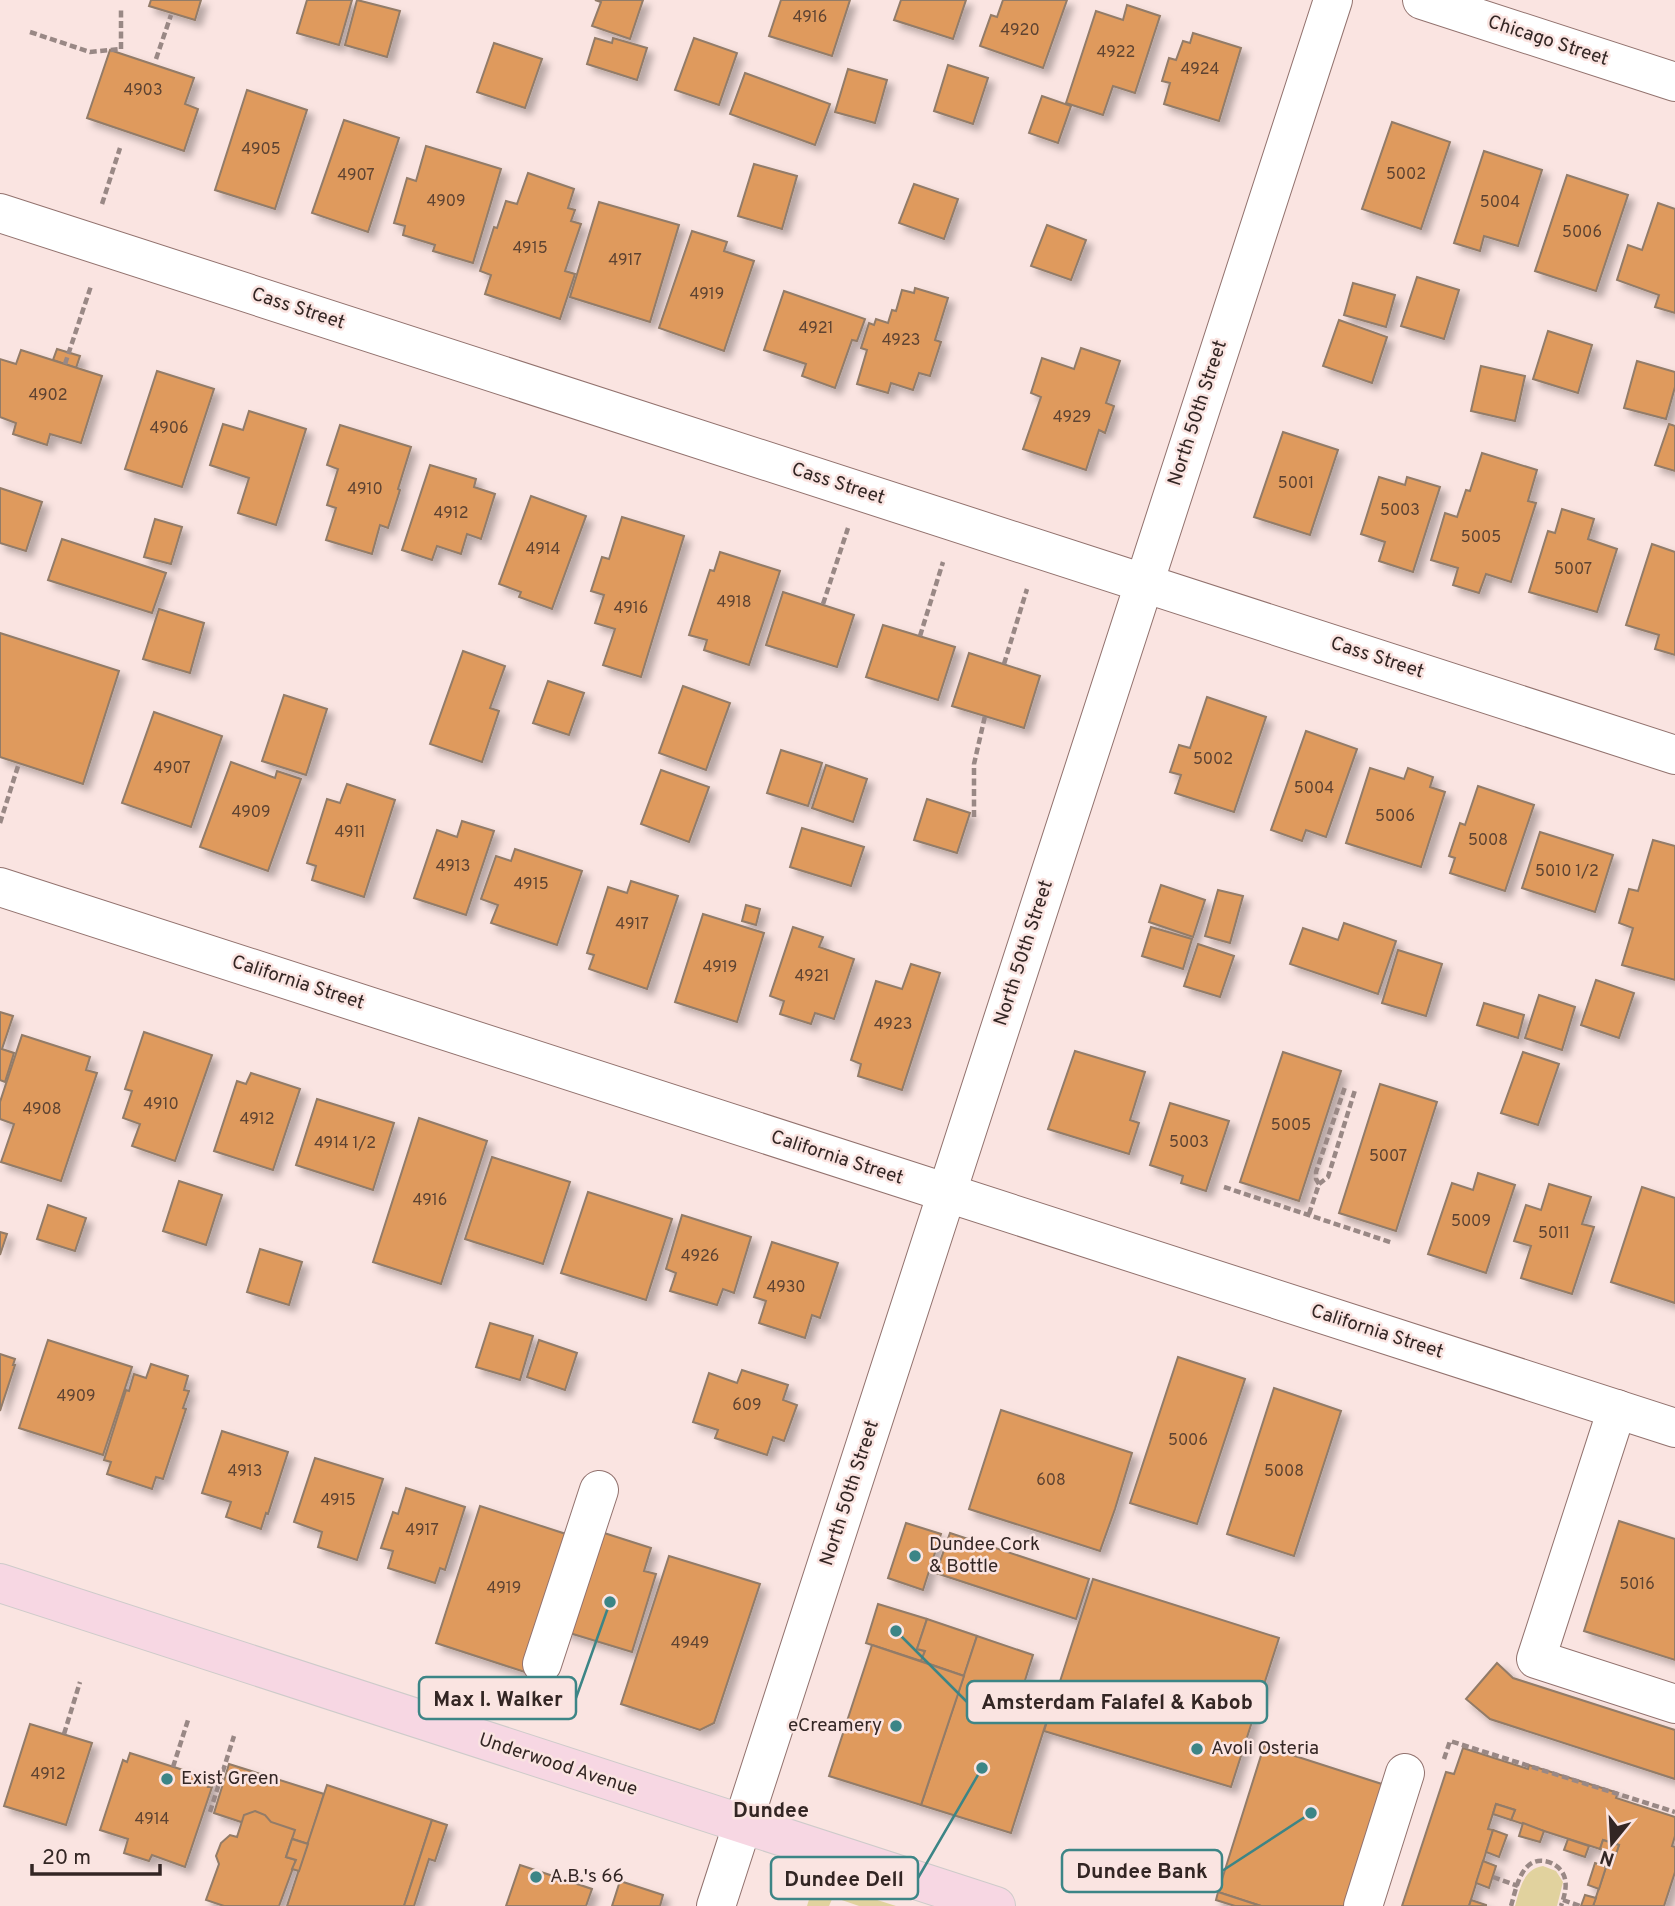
<svg xmlns="http://www.w3.org/2000/svg" width="1675" height="1906" font-family="Overpass,sans-serif">
<style>
.green{fill:#e1d29e}
.building{fill:#df9a5d;stroke:#927b68;stroke-width:2;filter:url(#shadow)}
.lines{fill:none;stroke-linecap:round;stroke-linejoin:round}
.minor-casing{stroke:#92726e;stroke-width:40}
.major-casing{stroke:#cecbca;stroke-width:40}
.path{stroke:#998885;stroke-width:4.5;stroke-dasharray:7 3.5;stroke-linecap:butt}
.minor{stroke:#fff;stroke-width:38}
.major{stroke:#f7d7e3;stroke-width:38}
.poi-dot{fill:#3c8586;stroke:#fae4e1;stroke-width:2.5}
.labels{text-anchor:middle;dominant-baseline:central;stroke-width:5;stroke-linejoin:round;paint-order:stroke}
.number-label{font-size:16px;fill:#5e4332}
.street-label{font-size:19px;fill:#332624;stroke:#fae4e1}
.poi-label{font-size:19px;fill:#332624;stroke:#fae4e1;text-anchor:start}
.neighbourhood-label{font-size:21px;font-weight:bold;fill:#332624;stroke:#fae4e1}
.leader{fill:none;stroke:#3c8586;stroke-width:2.5}
.callout-dot{fill:#3c8586;stroke:#fae4e1;stroke-width:2.5}
.callout{fill:#fae4e1;stroke:#3c8586;stroke-width:2.5}
.callout-label{font-size:21px;text-anchor:middle;font-weight:bold;fill:#332624}
</style>
<defs>
<filter id="shadow"><feDropShadow dx="6" dy="6" stdDeviation="3.5" flood-color="#0004"/></filter>
</defs>
<rect width="100%" height="100%" fill="#fae4e1"/>
<g class="green">
<path d="M1543,1866L1556,1871L1563,1882L1557,1906H1515C1520,1889 1523,1869 1543,1866Z"/>
<path d="M815,1880L896,1906H859L833,1897L829,1906H807Z"/>
</g>
<g class="building">
<path d="M151,0H201L195,20L149,6Z"/>
<path d="M307,0H352L339,45L297,33Z"/>
<path d="M357,0L400,11L387,57L345,45Z"/>
<path d="M595,0H643L630,39L592,26L601,2Z"/>
<path d="M781,0H850L832,56L769,36Z"/>
<path d="M901,0H966L953,39L894,20Z"/>
<path d="M1003,0H1067L1043,68L980,46L991,15L997,17Z"/>
<path d="M1127,5L1160,16L1135,93L1113,86L1103,115L1066,103L1096,11L1123,20Z"/>
<path d="M1193,33L1241,48L1219,121L1164,104L1170,83L1162,81L1169,58L1176,60L1183,41L1190,43Z"/>
<path d="M595,38L612,43L613,38L647,48L637,80L587,64Z"/>
<path d="M694,38L737,53L719,105L675,90Z"/>
<path d="M494,43L542,59L525,108L477,92Z"/>
<path d="M110,50L194,78L185,104L198,109L184,151L87,118Z"/>
<path d="M948,65L988,78L973,124L934,111Z"/>
<path d="M848,69L887,80L875,123L835,112Z"/>
<path d="M745,73L830,104L815,145L730,114Z"/>
<path d="M247,90L307,110L275,209L215,190Z"/>
<path d="M1042,96L1071,106L1058,143L1029,133Z"/>
<path d="M344,120L399,138L368,232L312,213Z"/>
<path d="M1392,122L1450,142L1421,229L1362,209Z"/>
<path d="M426,146L501,169L473,263L433,251L435,245L403,235L405,226L394,223L407,178L416,181Z"/>
<path d="M1484,151L1542,170L1518,246L1484,236L1480,251L1454,243Z"/>
<path d="M754,164L797,176L782,229L738,216Z"/>
<path d="M528,173L574,189L568,208L575,210L571,221L581,224L565,271L575,274L560,319L485,294L491,275L480,271L494,227L497,228L506,201L517,204Z"/>
<path d="M1567,175L1628,195L1596,291L1535,271Z"/>
<path d="M914,184L958,199L944,239L899,223Z"/>
<path d="M599,202L679,225L650,322L570,297Z"/>
<path d="M1658,203L1675,209V313L1655,307L1659,295L1617,280L1628,245L1642,250Z"/>
<path d="M1047,225L1086,240L1071,280L1031,266Z"/>
<path d="M692,231L727,242L724,251L754,261L724,351L659,328Z"/>
<path d="M1417,277L1459,290L1444,339L1401,326Z"/>
<path d="M1353,283L1395,295L1386,327L1344,315Z"/>
<path d="M915,288L948,298L935,340L941,342L930,376L919,373L913,390L891,383L888,393L857,384L867,350L861,348L869,323L874,325L876,319L888,323L892,310L896,311L902,290L914,293Z"/>
<path d="M784,291L865,319L857,341L852,340L835,388L802,376L806,364L764,350Z"/>
<path d="M1339,320L1387,337L1372,383L1323,366Z"/>
<path d="M1548,331L1592,345L1578,393L1533,379Z"/>
<path d="M1081,348L1120,361L1106,403L1114,406L1105,433L1099,430L1086,470L1023,449L1041,397L1031,393L1042,358L1074,369Z"/>
<path d="M57,349L80,356L76,368L53,360Z"/>
<path d="M21,350L102,376L81,443L50,434L47,445L13,434L16,423L0,417V359L16,364Z"/>
<path d="M1637,361L1675,372V387L1666,419L1624,408Z"/>
<path d="M1481,366L1525,376L1515,421L1471,411Z"/>
<path d="M157,371L214,389L182,487L125,469Z"/>
<path d="M249,411L306,429L276,525L238,513L249,478L210,465L223,424L243,430Z"/>
<path d="M1669,424L1675,426V471L1655,465Z"/>
<path d="M340,425L411,447L398,489L400,490L388,528L380,525L372,554L326,540L336,508L327,505L338,469L327,465Z"/>
<path d="M1283,432L1338,450L1310,535L1254,517Z"/>
<path d="M1482,453L1537,470L1528,501L1536,503L1511,582L1486,574L1479,593L1453,585L1458,568L1431,560L1445,513L1457,517L1466,490L1470,491Z"/>
<path d="M430,465L476,479L474,487L495,494L481,539L467,534L461,554L437,546L432,560L402,550Z"/>
<path d="M1379,477L1405,485L1407,477L1440,487L1413,572L1379,561L1385,542L1361,534Z"/>
<path d="M0,488L42,502L26,551L0,543Z"/>
<path d="M531,496L586,516L552,609L519,597L521,592L499,584Z"/>
<path d="M1562,509L1594,519L1588,539L1617,549L1597,612L1529,592L1548,531L1555,533Z"/>
<path d="M622,517L684,536L641,677L603,665L615,629L595,623L604,595L591,591L602,557L609,559Z"/>
<path d="M155,519L182,527L171,564L144,557Z"/>
<path d="M62,539L166,573L152,613L48,580Z"/>
<path d="M1652,544L1675,552V655L1655,649L1659,635L1626,625Z"/>
<path d="M720,552L780,571L749,665L704,650L707,640L689,635L710,570L714,571Z"/>
<path d="M783,592L854,615L837,667L766,645Z"/>
<path d="M159,609L204,623L190,673L143,659Z"/>
<path d="M883,625L955,647L938,700L866,677Z"/>
<path d="M0,633L119,671L83,784L0,757Z"/>
<path d="M463,651L505,666L490,708L499,711L482,762L430,744Z"/>
<path d="M969,653L1040,676L1024,728L952,706Z"/>
<path d="M548,681L584,693L569,735L533,723Z"/>
<path d="M683,686L730,703L706,770L659,753Z"/>
<path d="M284,695L327,709L306,775L262,761Z"/>
<path d="M1207,697L1266,717L1234,812L1175,793L1181,775L1170,772L1179,745L1190,748Z"/>
<path d="M154,712L222,736L191,827L122,803Z"/>
<path d="M1306,731L1357,749L1326,837L1306,830L1302,841L1271,830Z"/>
<path d="M781,750L822,763L808,806L767,793Z"/>
<path d="M231,762L275,778L277,771L301,779L268,871L200,847Z"/>
<path d="M826,765L867,779L853,822L812,808Z"/>
<path d="M1370,768L1404,779L1408,768L1433,777L1430,787L1445,792L1421,867L1346,843Z"/>
<path d="M661,770L709,787L689,842L641,824Z"/>
<path d="M347,784L395,800L364,897L312,880L316,866L307,863L327,799L340,803Z"/>
<path d="M1478,786L1534,805L1505,891L1450,873L1455,858L1449,856L1460,823L1465,825Z"/>
<path d="M927,799L970,813L957,853L914,840Z"/>
<path d="M462,821L494,831L466,915L414,898L437,830L457,837Z"/>
<path d="M802,828L864,847L851,886L790,867Z"/>
<path d="M1540,832L1613,855L1595,912L1522,888Z"/>
<path d="M1653,840L1675,846V980L1622,965L1633,928L1619,923L1629,889L1638,891Z"/>
<path d="M515,849L582,871L557,945L491,923L498,905L481,899L496,856L511,861Z"/>
<path d="M631,881L678,896L647,989L589,969L594,955L587,953L608,887L627,893Z"/>
<path d="M1161,885L1205,900L1193,937L1149,922Z"/>
<path d="M1218,890L1243,896L1230,943L1205,936Z"/>
<path d="M746,905L760,909L756,925L742,921Z"/>
<path d="M703,914L764,933L737,1022L675,1002Z"/>
<path d="M1344,923L1396,941L1378,994L1290,964L1303,928L1338,940Z"/>
<path d="M793,927L823,937L819,947L854,959L834,1019L815,1013L811,1024L780,1014L784,1001L770,996Z"/>
<path d="M1151,927L1192,939L1183,969L1142,956Z"/>
<path d="M1198,944L1234,956L1220,997L1184,986Z"/>
<path d="M1398,950L1442,964L1426,1016L1382,1003Z"/>
<path d="M911,964L940,973L902,1090L858,1076L861,1064L851,1060L876,981L902,989Z"/>
<path d="M1596,980L1634,993L1619,1038L1581,1025Z"/>
<path d="M1539,995L1575,1007L1562,1050L1525,1038Z"/>
<path d="M1484,1003L1524,1015L1518,1038L1477,1025Z"/>
<path d="M0,1012L13,1016L2,1049L14,1053L5,1082L0,1080Z"/>
<path d="M144,1032L212,1055L175,1161L132,1146L140,1124L123,1118L132,1091L125,1089Z"/>
<path d="M22,1035L90,1057L86,1070L97,1073L61,1181L1,1162L14,1124L0,1119V1102Z"/>
<path d="M1075,1051L1145,1072L1130,1120L1139,1123L1129,1154L1048,1129Z"/>
<path d="M1283,1052L1341,1071L1299,1201L1240,1182Z"/>
<path d="M1523,1052L1559,1064L1538,1125L1501,1113Z"/>
<path d="M251,1073L300,1089L273,1170L214,1151L237,1081L246,1084Z"/>
<path d="M1380,1084L1437,1102L1396,1231L1339,1213Z"/>
<path d="M317,1099L394,1123L373,1190L296,1165Z"/>
<path d="M1170,1103L1229,1121L1206,1191L1181,1183L1183,1176L1150,1165Z"/>
<path d="M419,1118L487,1141L441,1284L373,1262Z"/>
<path d="M492,1157L570,1182L543,1264L465,1239Z"/>
<path d="M1478,1173L1515,1185L1486,1273L1428,1254L1452,1183L1473,1190Z"/>
<path d="M179,1181L222,1195L206,1245L163,1231Z"/>
<path d="M1549,1184L1591,1197L1582,1224L1594,1227L1572,1294L1521,1278L1531,1246L1514,1241L1526,1205L1541,1210Z"/>
<path d="M1642,1187L1675,1198V1303L1611,1282Z"/>
<path d="M588,1192L672,1219L646,1300L561,1273Z"/>
<path d="M48,1205L86,1218L75,1251L37,1239Z"/>
<path d="M682,1215L751,1237L734,1293L723,1289L717,1305L670,1291L676,1273L666,1269Z"/>
<path d="M0,1232L7,1234L0,1255Z"/>
<path d="M772,1242L838,1263L820,1318L812,1315L805,1338L759,1323L766,1301L754,1297Z"/>
<path d="M260,1249L302,1262L289,1305L247,1292Z"/>
<path d="M490,1323L533,1336L520,1380L476,1367Z"/>
<path d="M48,1340L132,1367L103,1455L19,1428Z"/>
<path d="M539,1340L577,1353L565,1390L527,1377Z"/>
<path d="M0,1354L15,1359L13,1365H15L0,1411Z"/>
<path d="M1178,1357L1245,1379L1197,1524L1130,1503Z"/>
<path d="M151,1364L188,1376L184,1390L189,1391L183,1408L186,1409L163,1479L156,1477L152,1489L107,1474L111,1462L104,1460L126,1390L129,1391L134,1374L146,1378Z"/>
<path d="M742,1370L788,1385L783,1400L797,1405L784,1441L773,1437L767,1455L715,1438L718,1430L693,1422L709,1373L737,1383Z"/>
<path d="M1274,1388L1341,1411L1294,1556L1227,1534Z"/>
<path d="M1001,1410L1132,1453L1115,1509L1100,1551L969,1509Z"/>
<path d="M222,1431L288,1452L268,1514L266,1513L261,1529L226,1517L231,1502L202,1493Z"/>
<path d="M315,1458L383,1479L357,1560L318,1547L322,1532L294,1522Z"/>
<path d="M406,1488L465,1507L445,1570L440,1568L435,1583L388,1568L393,1551L381,1548L393,1512L398,1514Z"/>
<path d="M480,1506L572,1536L528,1673L436,1643Z"/>
<path d="M1619,1521L1675,1539V1660L1584,1631Z"/>
<path d="M906,1523L941,1534L923,1590L888,1578Z"/>
<path d="M601,1532L651,1548L644,1571L656,1574L632,1652L563,1631Z"/>
<path d="M950,1533L1089,1579L1076,1619L936,1573Z"/>
<path d="M669,1556L760,1584L714,1723L700,1730L621,1704Z"/>
<path d="M1093,1579L1279,1638L1231,1787L1044,1731Z"/>
<path d="M878,1604L927,1619L917,1649L925,1651L921,1661L866,1643Z"/>
<path d="M927,1619L977,1636L964,1676L921,1661L925,1651L917,1649Z"/>
<path d="M977,1636L1033,1655L1022,1690L1053,1701L1011,1833L921,1805Z"/>
<path d="M872,1645L964,1676L921,1805L829,1776Z"/>
<path d="M1497,1663L1513,1678L1675,1730V1779L1490,1719L1466,1699Z"/>
<path d="M30,1724L92,1743L66,1825L4,1806Z"/>
<path d="M1264,1746L1388,1786L1350,1906H1261L1218,1892Z"/>
<path d="M1463,1748L1528,1769L1529,1765L1618,1793L1616,1798L1675,1817V1836L1672,1846L1675,1847V1872L1664,1906H1593L1606,1867L1611,1868L1619,1845L1603,1840L1600,1849L1544,1831L1511,1820L1515,1810L1496,1804L1488,1829L1493,1830L1469,1906H1402L1446,1772L1454,1774Z"/>
<path d="M130,1753L211,1779L208,1787H212L185,1867L152,1855L149,1861L124,1853L128,1839L100,1830L123,1760L127,1762Z"/>
<path d="M229,1764L324,1794L308,1844L214,1813Z"/>
<path d="M327,1785L432,1820L404,1906H287Z"/>
<path d="M1496,1804L1515,1810L1511,1820L1493,1814Z"/>
<path d="M255,1811L265,1815L271,1822L295,1830L286,1857L296,1860L279,1906H224L206,1900L219,1864L216,1856L221,1843L230,1835L237,1837L244,1815Z"/>
<path d="M432,1820L447,1825L435,1861L429,1859L414,1906H404Z"/>
<path d="M1523,1823L1544,1831L1540,1842L1519,1836Z"/>
<path d="M1493,1830L1507,1835L1499,1857L1486,1852Z"/>
<path d="M292,1839L308,1844L299,1871L292,1869L296,1860L286,1857Z"/>
<path d="M1568,1839L1589,1846L1585,1857L1564,1850Z"/>
<path d="M1603,1840L1619,1845L1616,1854L1600,1849Z"/>
<path d="M1483,1861L1496,1866L1489,1888L1476,1883Z"/>
<path d="M1595,1863L1606,1867L1599,1889L1588,1885Z"/>
<path d="M520,1865L592,1889L586,1906H506Z"/>
<path d="M620,1881L663,1895L660,1906H612Z"/>
<path d="M1218,1892L1261,1906H1235L1216,1900Z"/>
<path d="M1585,1895L1596,1898L1593,1906H1581Z"/>
<path d="M1471,1900L1486,1905V1906H1469Z"/>
</g>
<g class="lines">
<g class="minor-casing">
<g id="minor">
<path d="M1422,0L1675,82"/>
<path d="M0,213L1675,755"/>
<path d="M0,887L1675,1428"/>
<path d="M1617,1409L1536,1659L1675,1704"/>
<path d="M542,1664L599,1490"/>
<path d="M716,1906L1333,0"/>
<path d="M1363,1906L1405,1773"/>
</g>
</g>
<g class="major-casing">
<path id="major" d="M0,1583L996,1906"/>
</g>
<g class="path">
<path d="M30,32L90,52L121,49V9"/>
<path d="M156,59L171,15"/>
<path d="M102,204L120,148"/>
<path d="M65,364L91,286"/>
<path d="M823,604L848,528"/>
<path d="M920,636L943,562"/>
<path d="M1004,664L1027,589"/>
<path d="M974,817V764L985,716"/>
<path d="M0,823L19,763"/>
<path d="M1319,1184L1316,1179V1172L1345,1087"/>
<path d="M1224,1187L1393,1243"/>
<path d="M1309,1214L1319,1184L1328,1177L1355,1090"/>
<path d="M64,1734L80,1682"/>
<path d="M1444,1759L1450,1741L1675,1812"/>
<path d="M173,1767L188,1720"/>
<path d="M210,1812L234,1736"/>
<path d="M1493,1877L1518,1886"/>
<path d="M1563,1900L1580,1906"/>
<path d="M1511,1906C1515,1893 1518,1874 1529,1865C1541,1855 1562,1864 1565,1879C1567,1888 1564,1897 1561,1906"/>
</g>
<use href="#minor" class="minor"/>
<use href="#major" class="major"/>
</g>
<g class="poi-dot">
<circle cx="915" cy="1556" r="7"/>
<circle cx="896" cy="1726" r="7"/>
<circle cx="1197" cy="1749" r="7"/>
<circle cx="167" cy="1779" r="7"/>
<circle cx="536" cy="1877" r="7"/>
</g>
<g class="labels">
<g class="number-label">
<text x="810" y="18">4916</text>
<text x="1020" y="31">4920</text>
<text x="1116" y="53">4922</text>
<text x="1200" y="70">4924</text>
<text x="143" y="91">4903</text>
<text x="261" y="150">4905</text>
<text x="1406" y="175">5002</text>
<text x="356" y="176">4907</text>
<text x="446" y="202">4909</text>
<text x="1500" y="203">5004</text>
<text x="1582" y="233">5006</text>
<text x="530" y="249">4915</text>
<text x="625" y="261">4917</text>
<text x="707" y="295">4919</text>
<text x="816" y="329">4921</text>
<text x="901" y="341">4923</text>
<text x="48" y="396">4902</text>
<text x="1072" y="418">4929</text>
<text x="169" y="429">4906</text>
<text x="1296" y="484">5001</text>
<text x="365" y="490">4910</text>
<text x="1400" y="511">5003</text>
<text x="451" y="514">4912</text>
<text x="1481" y="538">5005</text>
<text x="543" y="550">4914</text>
<text x="1573" y="570">5007</text>
<text x="734" y="603">4918</text>
<text x="631" y="609">4916</text>
<text x="1213" y="760">5002</text>
<text x="172" y="769">4907</text>
<text x="1314" y="789">5004</text>
<text x="251" y="813">4909</text>
<text x="1395" y="817">5006</text>
<text x="350" y="833">4911</text>
<text x="1488" y="841">5008</text>
<text x="453" y="867">4913</text>
<text x="1567" y="872">5010 1/2</text>
<text x="531" y="885">4915</text>
<text x="632" y="925">4917</text>
<text x="720" y="968">4919</text>
<text x="812" y="977">4921</text>
<text x="893" y="1025">4923</text>
<text x="161" y="1105">4910</text>
<text x="42" y="1110">4908</text>
<text x="257" y="1120">4912</text>
<text x="1291" y="1126">5005</text>
<text x="1189" y="1143">5003</text>
<text x="345" y="1144">4914 1/2</text>
<text x="1388" y="1157">5007</text>
<text x="430" y="1201">4916</text>
<text x="1471" y="1222">5009</text>
<text x="1554" y="1234">5011</text>
<text x="700" y="1257">4926</text>
<text x="786" y="1288">4930</text>
<text x="76" y="1397">4909</text>
<text x="747" y="1406">609</text>
<text x="1188" y="1441">5006</text>
<text x="245" y="1472">4913</text>
<text x="1284" y="1472">5008</text>
<text x="1051" y="1481">608</text>
<text x="338" y="1501">4915</text>
<text x="422" y="1531">4917</text>
<text x="1637" y="1585">5016</text>
<text x="504" y="1589">4919</text>
<text x="690" y="1644">4949</text>
<text x="48" y="1775">4912</text>
<text x="152" y="1820">4914</text>
</g>
<g class="street-label">
<text transform="translate(1548 41) rotate(18)">Chicago Street</text>
<text transform="translate(298 309) rotate(18)">Cass Street</text>
<text transform="translate(1198 413) rotate(-72)">North 50th Street</text>
<text transform="translate(838 484) rotate(18)">Cass Street</text>
<text transform="translate(1377 658) rotate(18)">Cass Street</text>
<text transform="translate(1024 953) rotate(-72)">North 50th Street</text>
<text transform="translate(298 983) rotate(18)">California Street</text>
<text transform="translate(837 1158) rotate(18)">California Street</text>
<text transform="translate(1377 1332) rotate(18)">California Street</text>
<text transform="translate(850 1493) rotate(-72)">North 50th Street</text>
<text transform="translate(558 1765) rotate(18)">Underwood Avenue</text>
</g>
<g class="poi-label">
<text x="929" y="1545">Dundee Cork<tspan x="929" dy="22">&amp; Bottle</tspan></text>
<text x="882" y="1726" text-anchor="end">eCreamery</text>
<text x="1211" y="1749">Avoli Osteria</text>
<text x="181" y="1779">Exist Green</text>
<text x="550" y="1877">A.B.'s 66</text>
</g>
<g class="neighbourhood-label">
<text x="771" y="1811">Dundee</text>
</g>
</g>
<path class="leader" d="M610 1602L576 1698M896 1631L967 1702M1311 1813L1222 1871M982 1768L918 1878"/>
<g class="callout-dot">
<circle cx="610" cy="1602" r="7"/>
<circle cx="896" cy="1631" r="7"/>
<circle cx="1311" cy="1813" r="7"/>
<circle cx="982" cy="1768" r="7"/>
</g>
<g class="callout">
<rect x="419" y="1677" width="157" height="42" rx="7"/>
<rect x="967" y="1681" width="300" height="42" rx="7"/>
<rect x="1062" y="1850" width="160" height="42" rx="7"/>
<rect x="771" y="1857" width="147" height="42" rx="7"/>
</g>
<g class="callout-label">
<text x="498" y="1706">Max I. Walker</text>
<text x="1117" y="1709">Amsterdam Falafel &amp; Kabob</text>
<text x="1142" y="1878">Dundee Bank</text>
<text x="844" y="1886">Dundee Dell</text>
</g>
<g transform="translate(1612 1843) rotate(198)" stroke="#fae4e1" stroke-width="5" paint-order="stroke">
<path d="M0-5L12 26L0 18L-12 26Z" fill="#332624"/>
<text y="-10" font-size="19" font-weight="bold" text-anchor="middle" fill="#332624">N</text>
</g>
<path d="M32 1864v10h128v-10" fill="none" stroke="#332624" stroke-width="3.5"/>
<text x="42" y="1864" font-size="21" fill="#332624" stroke="#fae4e1" stroke-width="5" paint-order="stroke">20 m</text>
</svg>
